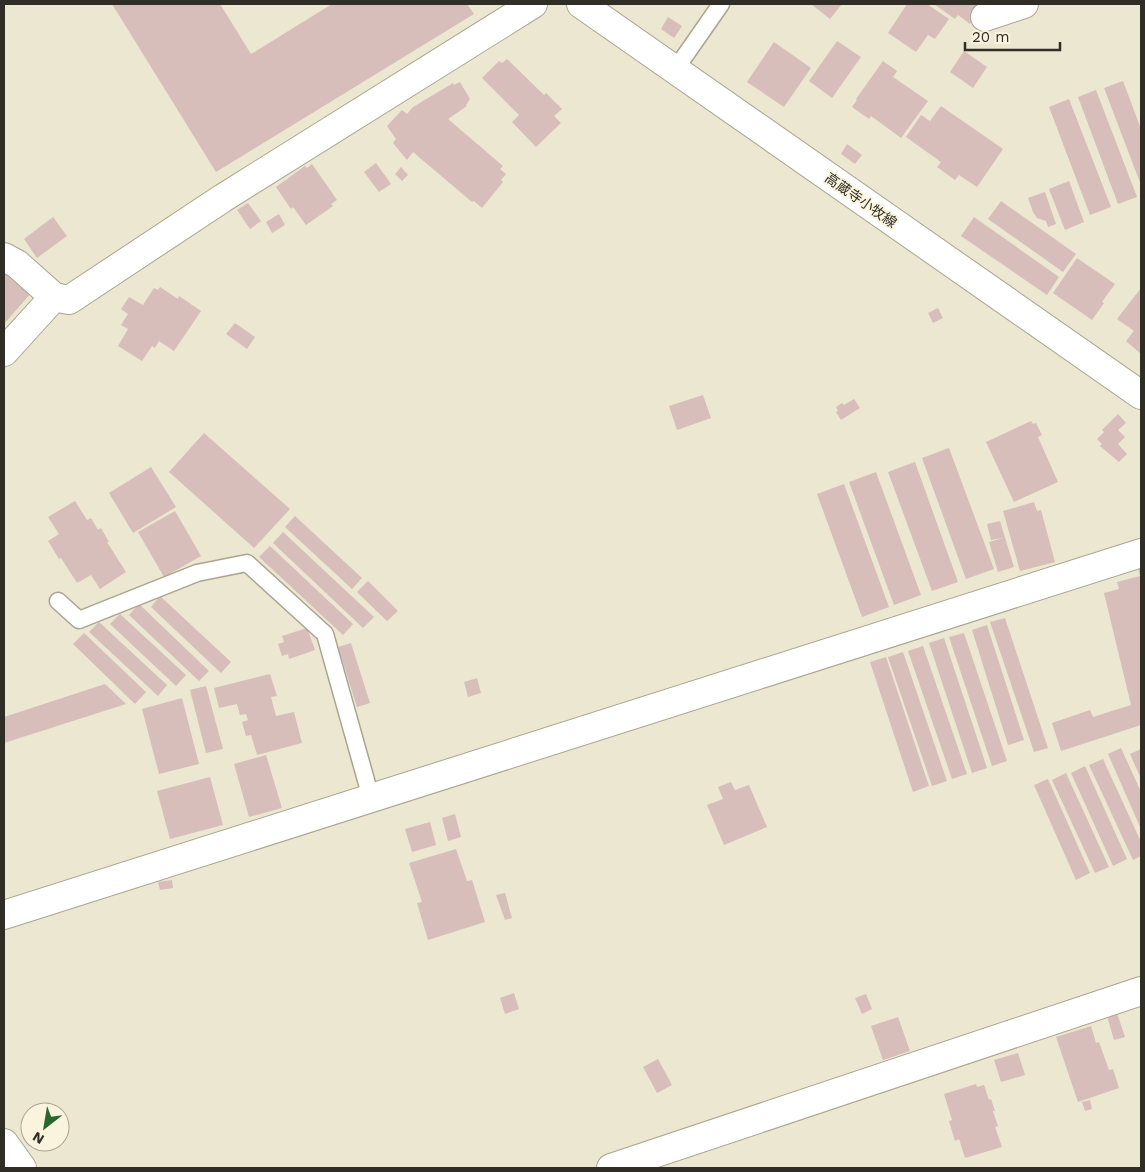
<svg xmlns="http://www.w3.org/2000/svg" width="1145" height="1172" font-family="'Work Sans','Noto Sans JP',sans-serif">
<style>
.building{fill:#d7beba}
.lines{fill:none;stroke-linecap:round;stroke-linejoin:round}
.lane-casing{stroke:#aaa490;stroke-width:19}
.street-casing{stroke:#aaa490;stroke-width:30}
.secondary-casing{stroke:#aaa490;stroke-width:30}
.lane{stroke:#fff;stroke-width:16}
.street{stroke:#fff;stroke-width:28}
.secondary{stroke:#fff;stroke-width:28}
.labels{text-anchor:middle;dominant-baseline:central;stroke-width:4;stroke-linejoin:round;paint-order:stroke}
.street-label{font-size:14px;fill:#2f2d25;stroke:#faf4de}
</style>
<rect width="100%" height="100%" fill="#ece7d1"/>
<g class="building">
<path d="M112,4H220L251,54L332,4H467L474,14L216,172Z"/>
<path d="M811,4H842L830,19Z"/>
<path d="M907,4H927L949,19L935,39L928,35L916,52L888,33Z"/>
<path d="M934,4H977L982,7L970,24L958,15L955,19Z"/>
<path d="M668,17L682,26L674,38L661,29Z"/>
<path d="M837,41L861,57L832,98L809,81Z"/>
<path d="M774,42L811,68L784,107L747,82Z"/>
<path d="M964,51L987,67L973,88L950,72Z"/>
<path d="M507,59L544,95L546,93L562,109L554,116L561,123L536,147L512,122L519,115L482,78L499,61L502,63Z"/>
<path d="M883,61L897,71L893,77L928,101L901,138L871,116L869,119L852,107L857,100L856,99Z"/>
<path d="M1123,81L1141,129V185L1104,88Z"/>
<path d="M460,82L470,99L466,105L467,106L448,119L503,166L500,169L506,174L501,180L503,182L482,208L474,201L472,202L413,152L407,160L393,143L396,139L387,126L402,110L407,114L413,107L453,83L454,85Z"/>
<path d="M1096,90L1137,197L1118,204L1078,97Z"/>
<path d="M1069,99L1111,207L1090,215L1049,107Z"/>
<path d="M941,106L1003,149L977,187L959,175L955,180L937,167L941,162L906,137L921,115L930,121Z"/>
<path d="M847,144L862,155L855,164L841,154Z"/>
<path d="M376,163L391,184L379,192L364,172Z"/>
<path d="M312,164L337,200L331,204L333,206L306,225L293,207L291,209L276,187L305,166L307,168Z"/>
<path d="M401,167L408,175L402,181L395,174Z"/>
<path d="M1069,181L1084,222L1065,230L1049,189Z"/>
<path d="M1045,192L1056,224L1048,227L1046,221L1037,218L1033,212L1028,198Z"/>
<path d="M1001,201L1076,254L1063,272L988,219Z"/>
<path d="M248,203L261,221L250,229L237,210Z"/>
<path d="M279,214L285,225L272,233L266,222Z"/>
<path d="M53,217L67,236L37,258L24,239Z"/>
<path d="M974,217L1059,277L1047,295L961,236Z"/>
<path d="M1077,258L1115,284L1102,302L1104,303L1092,320L1053,293Z"/>
<path d="M4,267L32,292L4,324Z"/>
<path d="M160,287L178,299L179,296L201,311L174,351L159,341L155,348L152,346L142,361L118,346L128,329L121,325L128,314L121,309L129,297L143,305L154,288L158,290Z"/>
<path d="M1141,288V354L1126,341L1134,331L1117,319Z"/>
<path d="M938,308L943,318L933,323L928,313Z"/>
<path d="M235,323L255,337L247,349L226,334Z"/>
<path d="M703,395L711,418L677,430L669,406Z"/>
<path d="M854,399L860,408L841,420L836,412L838,411L836,407L842,403L844,405Z"/>
<path d="M1118,414L1126,423L1118,430L1125,437L1118,444L1127,454L1119,462L1100,446L1102,444L1097,439L1104,432L1102,430Z"/>
<path d="M1031,421L1033,424L1036,423L1042,435L1038,437L1058,482L1014,502L986,442Z"/>
<path d="M204,433L290,509L254,548L169,472Z"/>
<path d="M949,448L994,569L966,579L922,458Z"/>
<path d="M915,462L958,582L932,591L888,472Z"/>
<path d="M151,467L176,507L133,533L109,493Z"/>
<path d="M876,472L921,595L894,605L849,482Z"/>
<path d="M844,484L889,607L862,617L817,494Z"/>
<path d="M75,501L87,520L91,518L98,530L101,528L109,542H107L126,572L100,589L91,575L77,583L61,558L59,559L48,541L59,534L48,517Z"/>
<path d="M1034,502L1037,511L1041,510L1055,562L1020,571L1003,511Z"/>
<path d="M175,511L201,556L164,577L138,532Z"/>
<path d="M295,516L362,578L352,589L285,527Z"/>
<path d="M1000,521L1014,567L998,572L989,542L1003,538L991,540L987,524Z"/>
<path d="M283,532L374,617L363,628L273,543Z"/>
<path d="M270,546L353,624L343,635L259,557Z"/>
<path d="M1141,564V725L1061,751L1052,723L1090,710L1093,717L1131,705L1104,593L1119,589L1117,582L1140,576L1137,565Z"/>
<path d="M368,581L398,611L387,621L357,592Z"/>
<path d="M160,596L231,662L221,673L151,607Z"/>
<path d="M139,604L209,671L199,681L129,615Z"/>
<path d="M120,614L186,675L176,686L110,624Z"/>
<path d="M1005,618L1048,748L1034,752L990,622Z"/>
<path d="M99,622L167,685L158,696L89,632Z"/>
<path d="M987,625L1024,740L1008,745L972,630Z"/>
<path d="M307,628L315,650L289,659L288,654L282,656L278,644L284,642L282,636Z"/>
<path d="M84,633L146,692L135,704L73,644Z"/>
<path d="M964,633L1007,761L992,766L949,637Z"/>
<path d="M944,638L987,768L972,773L929,643Z"/>
<path d="M351,643L370,703L357,707L338,647Z"/>
<path d="M923,646L967,774L952,779L908,651Z"/>
<path d="M903,652L947,781L932,786L888,657Z"/>
<path d="M886,657L929,786L913,792L870,662Z"/>
<path d="M270,674L277,696L271,697L276,716L294,712L302,743L257,755L251,735L246,736L242,722L248,720L246,714L240,715L237,704L219,708L214,688Z"/>
<path d="M477,678L481,693L468,697L464,682Z"/>
<path d="M105,684L126,704L4,743V717Z"/>
<path d="M206,686L223,749L206,753L190,690Z"/>
<path d="M182,698L199,764L159,774L142,709Z"/>
<path d="M1121,748L1141,792V829L1108,754Z"/>
<path d="M1141,749V779L1130,754Z"/>
<path d="M266,755L282,808L249,817L234,764Z"/>
<path d="M1103,759L1141,842V856L1133,860L1089,765Z"/>
<path d="M1085,766L1127,859L1113,866L1071,773Z"/>
<path d="M1066,773L1109,867L1095,873L1052,780Z"/>
<path d="M210,777L223,825L170,839L157,791Z"/>
<path d="M1048,779L1090,873L1076,880L1034,785Z"/>
<path d="M731,782L735,790L749,785L767,827L724,845L707,805L723,799L718,787Z"/>
<path d="M455,814L461,837L448,841L442,818Z"/>
<path d="M430,822L436,845L412,852L405,829Z"/>
<path d="M456,849L467,881L472,880L485,922L428,940L417,903L422,902L409,863Z"/>
<path d="M172,880L173,888L160,890L158,882Z"/>
<path d="M505,893L512,918L505,920L496,895Z"/>
<path d="M514,993L519,1009L505,1014L500,998Z"/>
<path d="M866,994L872,1009L862,1014L855,998Z"/>
<path d="M1117,1013L1125,1037L1114,1040L1107,1016Z"/>
<path d="M898,1017L910,1051L883,1060L871,1026Z"/>
<path d="M1091,1026L1096,1043L1099,1042L1109,1070L1113,1069L1119,1088L1078,1102L1056,1037Z"/>
<path d="M1018,1053L1025,1075L1001,1082L994,1060Z"/>
<path d="M658,1059L672,1085L657,1093L643,1067Z"/>
<path d="M976,1084L977,1087L984,1085L989,1100L991,1099L995,1111H993L998,1126L995,1127L1002,1147L965,1158L959,1139L955,1141L949,1121L952,1120L944,1094Z"/>
<path d="M1090,1100L1092,1109L1085,1111L1082,1102Z"/>
</g>
<g class="lines">
<g class="lane-casing">
<g id="lane">
<path d="M675,70L721,4"/>
<path d="M58,601L79,620L197,573L247,563L325,634L371,798"/>
</g>
</g>
<g class="street-casing">
<g id="street">
<path d="M985,17L1024,4"/>
<path d="M4,257L17,264L54,297"/>
<path d="M4,352L54,297L69,300L223,198L533,4"/>
<path d="M4,915L1141,553"/>
<path d="M4,1143L22,1168"/>
<path d="M611,1168L1141,991"/>
</g>
</g>
<g class="secondary-casing">
<path id="secondary" d="M581,4L1141,395"/>
</g>
<use href="#lane" class="lane"/>
<use href="#street" class="street"/>
<use href="#secondary" class="secondary"/>
</g>
<g class="labels">
<g class="street-label">
<text transform="translate(861 200) rotate(35)">高蔵寺小牧線</text>
</g>
</g>
<rect width="1145" height="1172" fill="none" stroke="#2f2d25" stroke-width="10"/>
<g transform="translate(45 1127) rotate(211)"><circle r="24" fill="#faf4de" stroke="#a9a494"/>
<path d="M0-4L9 19L0 12L-9 19Z" fill="#286730"/>
<text y="-8" font-size="14" font-weight="bold" text-anchor="middle" fill="#2f2d25">N</text>
</g>
<path d="M965 42v8h95v-8" fill="none" stroke="#2f2d25" stroke-width="2.5"/>
<text x="972" y="42" font-size="15" fill="#2f2d25" stroke="#faf4de" stroke-width="4" paint-order="stroke">20 m</text>
</svg>
